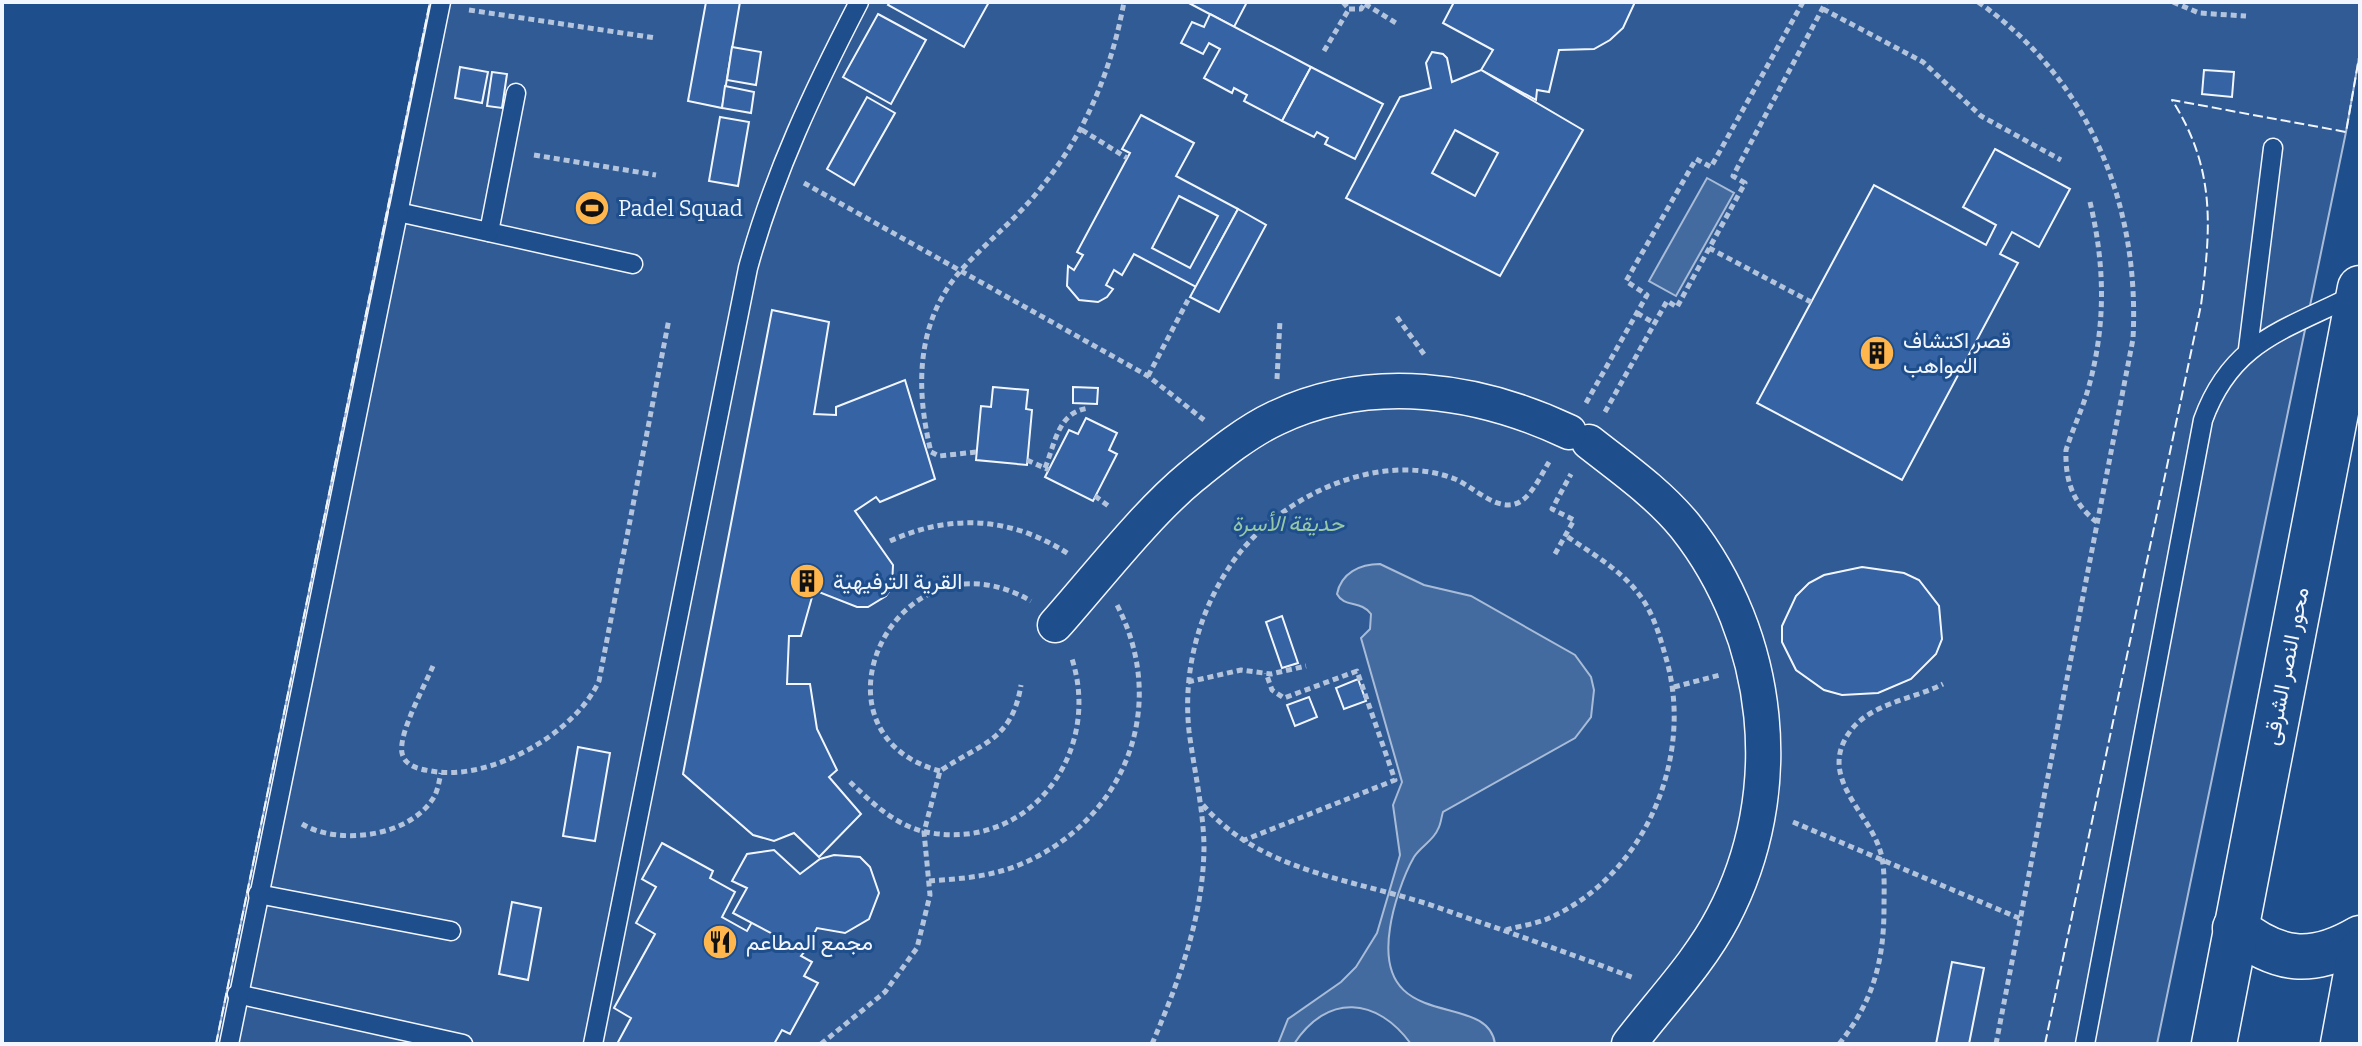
<svg xmlns="http://www.w3.org/2000/svg" width="2362" height="1046" font-family="Bitter,Vazirmatn,serif">
<style>
.built{fill:#305b95;stroke:#a8bbd7;stroke-width:2}
.water{fill:#446ba0;stroke:#a8bbd7;stroke-width:2}
.building{fill:#3563a3;stroke:#f2f6ff;stroke-width:2;fill-rule:evenodd}
.lines{fill:none;stroke-linecap:round;stroke-linejoin:round}
.lane-casing{stroke:#f2f6ff;stroke-width:21}
.street-casing{stroke:#f2f6ff;stroke-width:37}
.primary-casing{stroke:#f2f6ff;stroke-width:47}
.path{stroke:#b3c4dc;stroke-width:5;stroke-dasharray:6 4;stroke-linecap:butt}
.lane{stroke:#1f4e8c;stroke-width:18}
.street{stroke:#1f4e8c;stroke-width:34}
.primary{stroke:#1f4e8c;stroke-width:44}
.fence{stroke:#f2f6ff;stroke-width:2;stroke-dasharray:10 4;stroke-linecap:butt}
.labels{text-anchor:middle;dominant-baseline:central;stroke-width:6;stroke-linejoin:round;paint-order:stroke}
.poi-label{font-size:22px;fill:#f2f6ff;stroke:#1f4e8c;text-anchor:start}
.park-label{font-size:22px;font-style:italic;fill:#97c8a6;stroke:#1f4e8c}
.street-label{font-size:22px;fill:#f2f6ff;stroke:#1f4e8c}
</style>
<rect width="100%" height="100%" fill="#1f4e8c"/>
<path class="built" d="M430,2H2360V52L2346,132L2157,1044H216Z"/>
<g class="water">
<path d="M1707,178L1734,193L1676,296L1649,281Z"/>
<path d="M1380,564L1424,585L1471,596L1575,655L1591,677L1594,690L1591,717L1575,738L1443,812C1441,818 1441,824 1438,829C1434,840 1420,847 1414,857C1403,876 1393,907 1390,928C1373,1036 1488,989 1495,1044H1411C1377,997 1327,993 1294,1044H1278L1288,1019L1341,982L1356,967L1377,933L1400,855L1393,805L1402,782L1361,638L1370,629L1371,614C1361,600 1344,608 1337,594C1341,573 1360,564 1380,564Z"/>
</g>
<g class="building">
<path d="M706,2H740L722,108L688,101Z"/>
<path d="M890,2H989L964,47L888,5Z"/>
<path d="M1187,2H1247L1234,27Z"/>
<path d="M1454,2H1635L1623,28L1610,40L1594,49L1559,50L1549,92L1537,90L1536,100L1481,70L1493,50L1443,23Z"/>
<path d="M878,14L926,40L891,104L843,77Z"/>
<path d="M1210,14L1311,67L1282,121L1244,101L1247,95L1234,88L1232,93L1204,78L1220,49L1209,43L1203,54L1181,43L1192,22L1204,27Z"/>
<path d="M732,47L761,52L756,85L727,80Z"/>
<path d="M1432,52L1443,54L1447,58L1452,82L1481,70L1583,130L1500,276L1346,198L1400,97L1431,88L1426,63ZM1455,130L1498,153L1475,196L1432,173Z"/>
<path d="M460,67L488,72L482,103L455,98Z"/>
<path d="M1311,67L1383,104L1355,159L1325,144L1328,138L1317,132L1314,137L1282,121Z"/>
<path d="M2204,70L2234,72L2232,97L2202,94Z"/>
<path d="M492,72L507,74L502,108L487,106Z"/>
<path d="M725,86L754,92L751,113L722,108Z"/>
<path d="M867,97L895,113L854,185L827,169Z"/>
<path d="M1141,115L1194,143L1176,176L1238,209L1196,287L1134,254L1122,275L1114,270L1106,285L1113,289L1107,297L1098,302L1079,300L1067,286L1068,266L1074,270L1083,255L1077,252L1130,153L1122,149ZM1179,196L1218,216L1190,268L1152,248Z"/>
<path d="M720,117L749,122L738,186L709,181Z"/>
<path d="M1995,149L2070,189L2039,247L2012,232L2000,254L2018,263L1902,480L1757,403L1874,185L1986,245L1996,225L1963,207Z"/>
<path d="M1238,209L1266,225L1219,312L1190,297Z"/>
<path d="M772,310L829,322L814,414L836,415V407L905,380L935,479L880,502L876,497L855,511L893,565L892,587L886,596L868,607H857L814,590L801,636H789L787,684H810L817,729L837,770L829,777L861,814L819,857L794,833L774,841L753,835L683,774Z"/>
<path d="M993,387L1028,390L1026,409L1032,410L1027,465L976,460L981,406L991,407Z"/>
<path d="M1073,387L1098,388L1097,404L1073,403Z"/>
<path d="M1086,418L1117,433L1109,450L1117,454L1093,501L1045,477L1069,430L1078,434Z"/>
<path d="M1862,567L1904,573L1919,580L1939,606L1942,639L1936,654L1911,679L1878,693L1842,695L1824,690L1796,670L1782,642V626L1796,596L1809,583L1824,575Z"/>
<path d="M1282,616L1298,663L1282,668L1266,622Z"/>
<path d="M1358,679L1366,701L1344,709L1336,688Z"/>
<path d="M1309,697L1317,717L1295,726L1287,705Z"/>
<path d="M578,747L610,753L595,841L563,836Z"/>
<path d="M662,843L713,871L710,878L735,892L722,917L747,931L752,922L805,951L801,956L812,962L804,976L818,983L790,1034L782,1030L774,1044H617L631,1018L614,1008L655,934L636,923L656,887L642,879Z"/>
<path d="M774,850L800,874L820,859L834,855L860,857L870,867L879,893L869,919L845,933L817,928L805,951L733,913L747,888L732,881L747,854Z"/>
<path d="M512,902L541,908L528,980L499,974Z"/>
<path d="M1952,962L1984,968L1969,1044H1936Z"/>
</g>
<g class="lines">
<g class="lane-casing">
<g id="lane">
<path d="M398,212L633,264"/>
<path d="M489,232L516,93"/>
<path d="M2248,349L2273,148"/>
<path d="M258,894L451,931"/>
<path d="M237,994L463,1044"/>
<path d="M229,1044L441,2"/>
<path d="M593,1044L748,268C774,173 814,89 859,2"/>
<path d="M2085,1044L2203,420C2232,340 2286,330 2356,294"/>
</g>
</g>
<g class="street-casing">
<g id="street">
<path d="M1589,442C1622,468 1658,493 1685,526C1772,636 1789,792 1723,917C1699,963 1661,1002 1629,1044"/>
<path d="M1055,625C1096,579 1145,515 1191,477C1217,456 1246,432 1276,418C1371,373 1478,389 1569,432"/>
</g>
</g>
<g class="primary-casing">
<g id="primary">
<path d="M2235,928C2278,962 2312,966 2360,938"/>
<path d="M2214,1044L2360,288"/>
<path d="M2343,1044L2360,952"/>
</g>
</g>
<g class="path">
<path d="M1343,2L1349,9"/>
<path d="M1978,2C2090,80 2140,205 2133,339L1996,1044"/>
<path d="M2173,2L2199,13L2246,16"/>
<path d="M1365,4L1396,23"/>
<path d="M1349,9H1361L1365,3"/>
<path d="M1823,9L1923,62L1981,116L2061,160"/>
<path d="M469,10L656,38"/>
<path d="M1324,51L1349,9"/>
<path d="M1082,130L1127,158"/>
<path d="M534,155L656,175"/>
<path d="M804,183L1148,376L1204,420"/>
<path d="M2090,202C2105,265 2106,324 2089,386C2083,408 2073,428 2066,450C2065,481 2073,504 2098,523"/>
<path d="M1709,248L1811,302"/>
<path d="M1637,313L1654,323"/>
<path d="M1397,317L1426,357"/>
<path d="M1148,376L1188,300"/>
<path d="M1277,379L1280,320"/>
<path d="M1586,403L1647,295L1626,281L1696,159L1711,167L1803,2"/>
<path d="M1605,412L1667,301L1677,307L1745,183L1733,176L1826,2"/>
<path d="M976,452L939,456L931,452C915,387 916,320 963,268C988,241 1017,218 1040,189C1085,134 1111,72 1124,2"/>
<path d="M1027,460L1049,470"/>
<path d="M1045,468C1056,441 1058,412 1089,408"/>
<path d="M1095,496L1111,508"/>
<path d="M890,541C952,513 1013,517 1070,555"/>
<path d="M1555,554L1574,520L1552,509L1571,474"/>
<path d="M433,666C425,685 398,734 402,753C405,766 418,769 431,771C489,782 575,734 599,681L669,319"/>
<path d="M1188,682L1241,670L1271,674L1306,666"/>
<path d="M1674,687L1720,675"/>
<path d="M940,771C798,733 896,523 1031,601"/>
<path d="M850,782C871,802 896,826 926,832C1030,853 1104,751 1071,656"/>
<path d="M1203,805C1265,876 1361,879 1445,910C1508,932 1572,954 1634,978"/>
<path d="M1793,822L2021,919"/>
<path d="M302,824C339,846 410,837 434,797C438,790 439,781 441,773"/>
<path d="M1242,841L1395,780L1357,671L1284,698L1272,690L1266,673"/>
<path d="M929,881C958,879 986,877 1014,867C1123,825 1171,709 1117,605"/>
<path d="M1506,930C1519,926 1535,924 1547,919C1645,877 1695,757 1666,658C1660,637 1654,615 1641,597C1622,570 1592,554 1565,535"/>
<path d="M821,1044L885,992L917,948L930,895L924,832L940,771C981,743 1012,741 1021,685"/>
<path d="M1152,1044C1179,981 1204,915 1204,845C1203,806 1194,770 1189,731C1183,674 1197,617 1228,569C1271,501 1375,448 1455,479C1472,486 1495,510 1515,504C1530,500 1541,475 1549,462"/>
<path d="M1839,1044C1873,1002 1884,961 1884,908C1884,892 1885,874 1882,858C1874,814 1814,779 1851,730C1872,703 1914,699 1943,684"/>
</g>
<use href="#lane" class="lane"/>
<use href="#street" class="street"/>
<use href="#primary" class="primary"/>
<g class="fence">
<path d="M216,1044L430,2"/>
<path d="M2045,1044L2201,305C2211,228 2216,169 2172,100L2346,132L2360,52"/>
</g>
</g>
<defs>
<g id="stadium-disc" transform="scale(1.8)"><circle r="9.5" fill="#ffb74d" stroke="#1f4e8c"/><path d="M0-5a6.5 5 0 1 0 0 10a6.5 5 0 1 0 0-10ZM-3.5-1.8h7v3.6h-7Z" fill="#111"/></g>
<g id="building-disc" transform="scale(1.8)"><circle r="9.5" fill="#ffb74d" stroke="#1f4e8c"/><path d="M-4-6H4V6H1V3H-1V6H-4ZM-2.5-4.3h1.7v1.8h-1.7ZM.8-4.3h1.7v1.8H.8ZM-2.5-1h1.7V.8h-1.7ZM.8-1h1.7V.8H.8Z" fill="#111"/></g>
<g id="restaurant-disc" transform="scale(1.8)"><circle r="9.5" fill="#ffb74d" stroke="#1f4e8c"/><path d="M-5-6h1v4h1v-4h1v4h1v-4h1v5L-1.5 .5V6h-2V.5L-5-1ZM5-6V6H3V1.5H1.5Q1.5-4 5-6Z" fill="#111"/></g>
</defs>
<g fill-rule="evenodd">
<use href="#stadium-disc" x="592" y="208"/>
<use href="#building-disc" x="1877" y="353"/>
<use href="#building-disc" x="807" y="581"/>
<use href="#restaurant-disc" x="720" y="942"/>
</g>
<g class="labels">
<g class="poi-label">
<text x="618" y="208">Padel Squad</text>
<text x="1903" y="340">قصر اكتشاف<tspan x="1903" dy="25">المواهب</tspan></text>
<text x="833" y="581">القرية الترفيهية</text>
<text x="746" y="942">مجمع المطاعم</text>
</g>
<g class="park-label">
<text x="1288" y="523">حديقة الأسرة</text>
</g>
<g class="street-label">
<text transform="translate(2286 666) rotate(-79)">محور النصر الشرقى</text>
</g>
</g>
<rect width="2362" height="1046" fill="none" stroke="#f2f6ff" stroke-width="8"/>
</svg>
